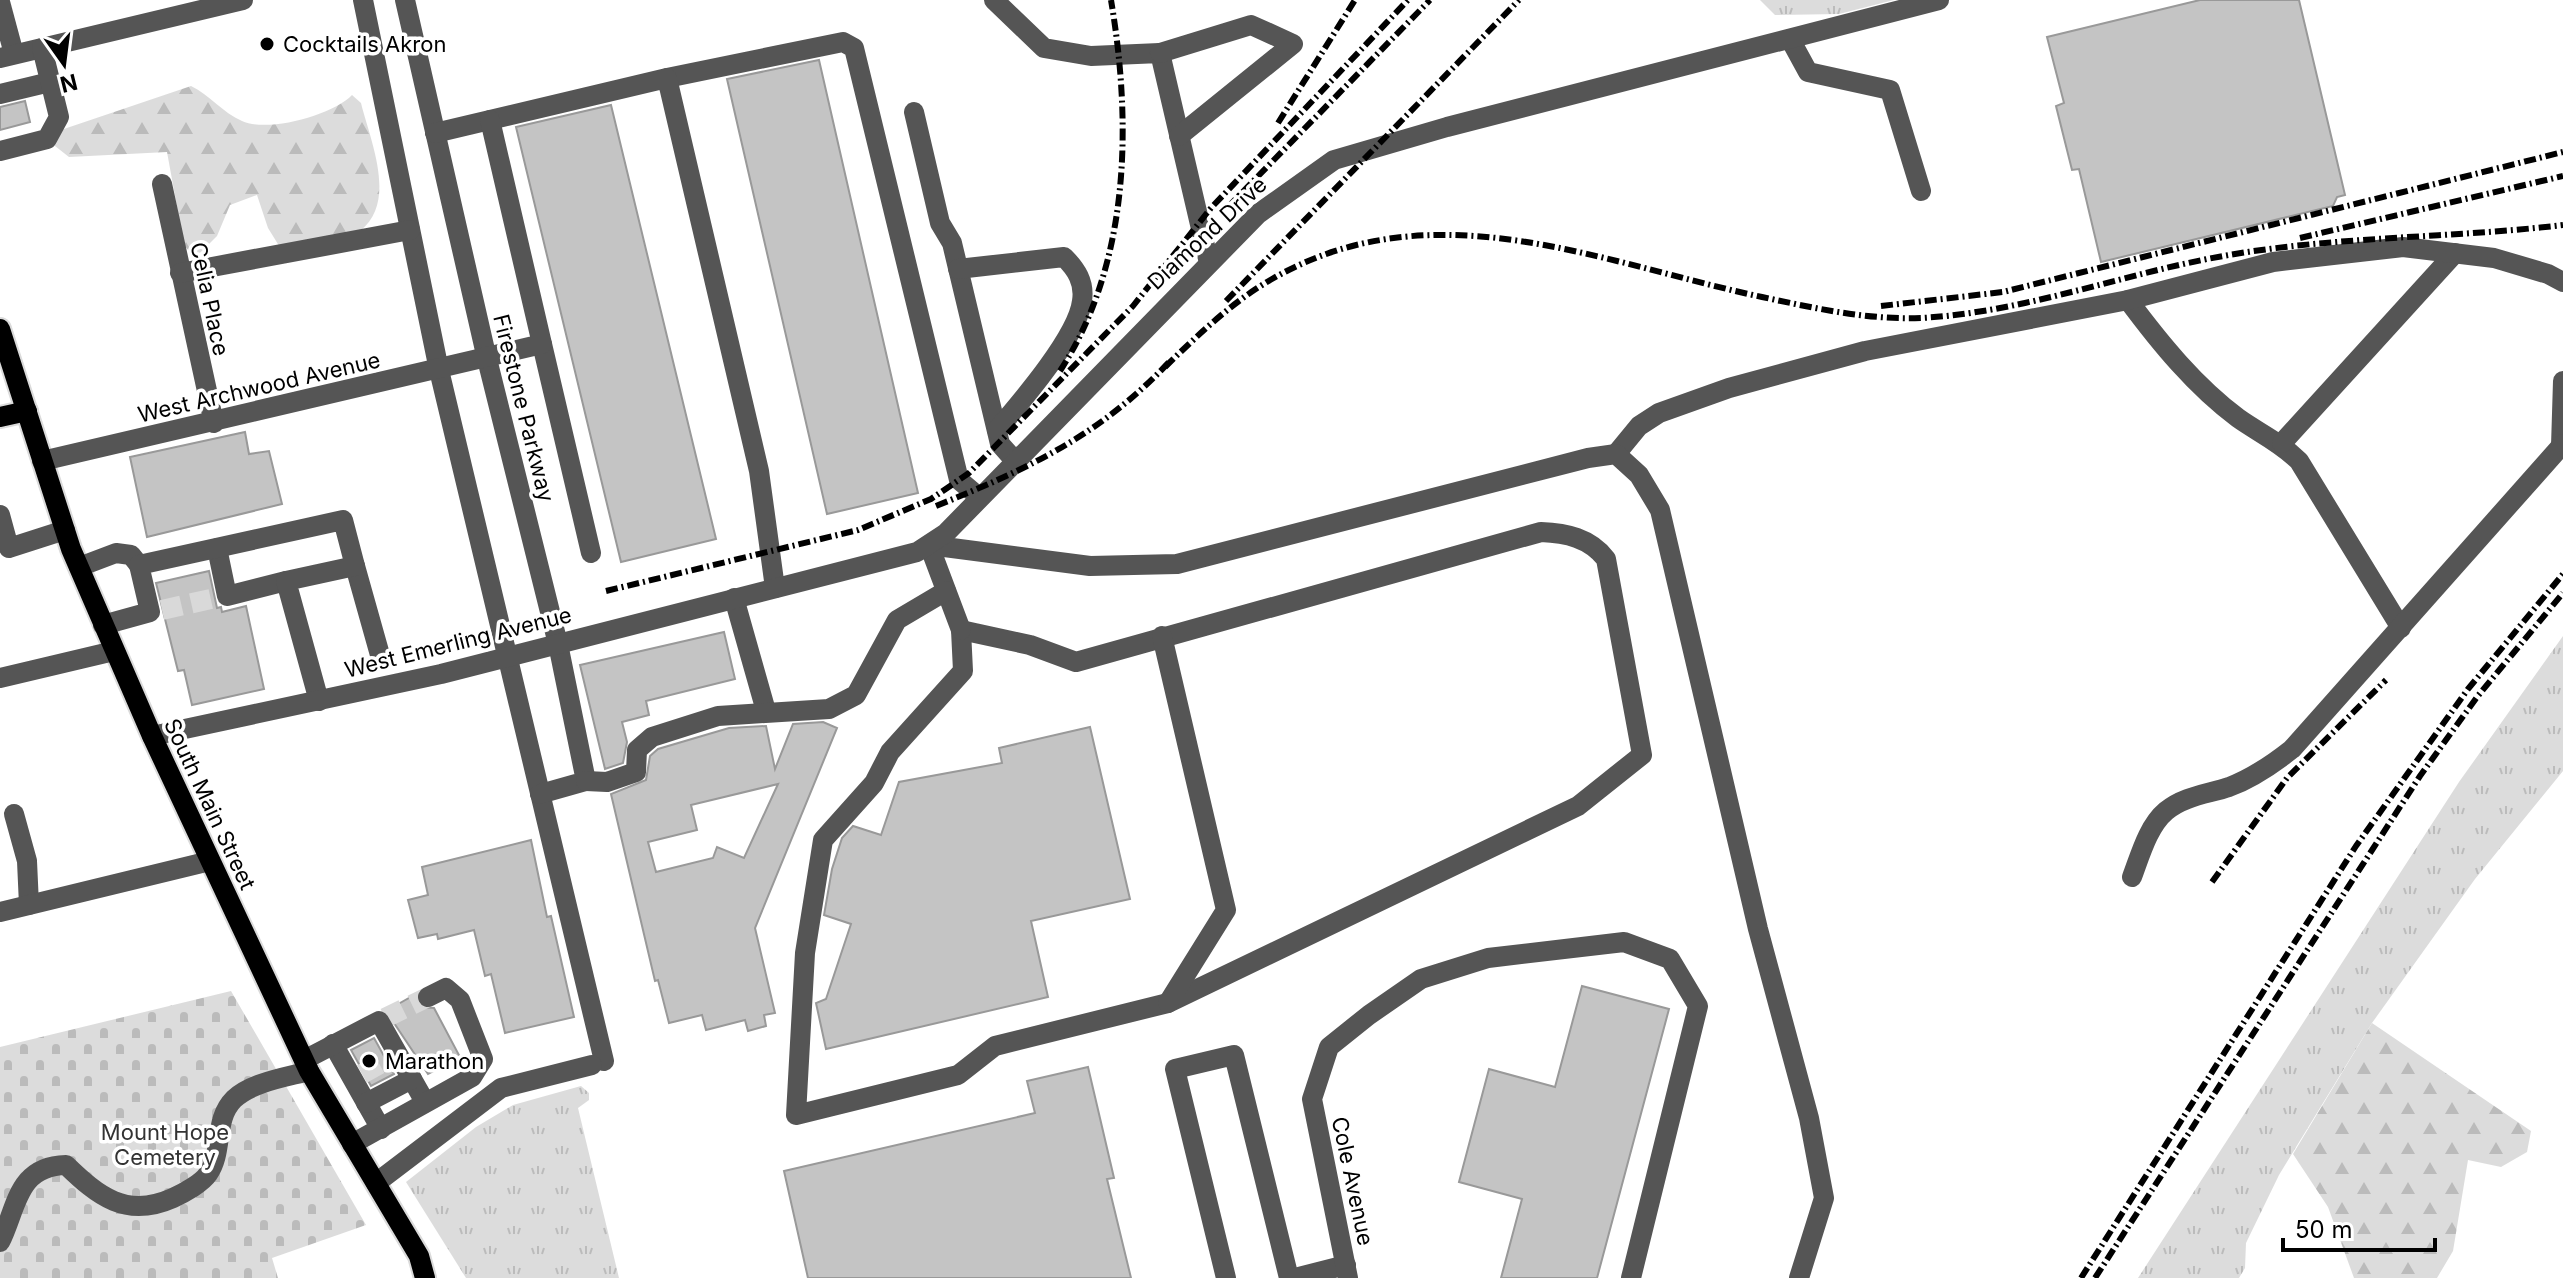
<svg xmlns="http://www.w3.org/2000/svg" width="2563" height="1278" font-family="Inter,sans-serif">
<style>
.grass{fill:url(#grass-tufts)}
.forest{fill:url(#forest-firs)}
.cemetery{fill:url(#cemetery-stones)}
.building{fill:#c4c4c4;stroke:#999;stroke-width:2;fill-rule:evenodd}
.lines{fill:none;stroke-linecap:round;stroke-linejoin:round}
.minor-tunnel{stroke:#d9d9d9;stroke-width:20;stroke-dasharray:20 10;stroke-linecap:butt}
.major-casing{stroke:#dbdbdb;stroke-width:24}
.minor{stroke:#555;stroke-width:20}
.major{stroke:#000;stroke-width:20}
.rail{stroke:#000;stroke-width:6;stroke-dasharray:12 4 2 4;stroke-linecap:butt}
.poi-dot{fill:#000;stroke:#fff;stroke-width:3}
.labels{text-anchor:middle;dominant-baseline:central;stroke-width:7;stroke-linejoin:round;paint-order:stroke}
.poi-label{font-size:22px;fill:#000;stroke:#fff;text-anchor:start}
.street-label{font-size:22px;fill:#000;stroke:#fff}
.park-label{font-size:22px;fill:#333;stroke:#fff}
</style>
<defs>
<pattern id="grass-tufts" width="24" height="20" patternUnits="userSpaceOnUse" patternTransform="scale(2)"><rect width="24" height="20" fill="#dcdcdc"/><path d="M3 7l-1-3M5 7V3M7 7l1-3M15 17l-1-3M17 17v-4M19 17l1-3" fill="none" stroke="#bbb"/></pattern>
<pattern id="forest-firs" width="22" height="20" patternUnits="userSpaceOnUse" patternTransform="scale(2)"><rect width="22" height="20" fill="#dcdcdc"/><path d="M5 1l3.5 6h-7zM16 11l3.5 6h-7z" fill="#bbb"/></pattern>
<pattern id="cemetery-stones" width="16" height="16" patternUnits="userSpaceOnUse" patternTransform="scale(2)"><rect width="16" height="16" fill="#dcdcdc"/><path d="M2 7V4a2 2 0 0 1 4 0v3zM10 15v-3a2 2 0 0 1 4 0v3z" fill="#bbb"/></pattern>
</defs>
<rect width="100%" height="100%" fill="#fff"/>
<g class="grass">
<path d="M1760,0H1894L1839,14L1775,15Z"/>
<path d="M2563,636V771L2475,879L2372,1023L2279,1175L2246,1243L2245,1268L2239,1278H2138L2459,782Z"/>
<path d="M581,1086L589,1093V1100L578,1108L619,1278H466L406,1182L476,1127L513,1105Z"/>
</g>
<g class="forest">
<path d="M191,86C210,95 223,113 242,121C268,133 333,115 352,95L361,103C370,140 398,202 360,231C347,240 299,245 281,249L268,228L257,195L230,205L217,236L195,258L184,245L167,152L69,157L55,146V132Z"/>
<path d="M2372,1023L2531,1131L2527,1152L2501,1167L2468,1160L2453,1251L2437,1278H2354L2328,1207L2293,1154Z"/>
</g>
<path class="cemetery" d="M231,991L366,1225L272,1258L278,1278H0V1047Z"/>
<g class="building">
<path d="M2200,0H2299L2345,195L2337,197L2333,206L2101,262L2079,169L2072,170L2056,106L2064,103L2047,37Z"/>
<path d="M819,60L918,493L827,514L727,79Z"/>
<path d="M25,101L30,122L0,130V107Z"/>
<path d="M611,105L716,539L621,562L516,127Z"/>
<path d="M245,432L249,454L269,451L282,504L147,537L130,457Z"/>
<path d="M209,571L217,608L221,607L222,612L246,606L264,689L192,705L184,670L178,671L156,583Z"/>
<path d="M724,632L735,679L646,701L649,715L622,722L627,742L623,763L605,769L580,665Z"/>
<path d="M823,722L837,728L755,928L775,1013L764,1015L766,1026L748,1031L745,1020L706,1030L702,1015L669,1023L658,980L655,981L611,794L646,780L650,756L658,749L729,728L766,726L775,769L793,724ZM778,784L744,858L717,847L713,858L656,872L648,842L697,830L691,805Z"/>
<path d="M1090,727L1130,899L1031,921L1048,997L826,1049L816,1003L826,999L851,924L824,915L832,869L842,838L853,826L881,835L899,782L1002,763L999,748Z"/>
<path d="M531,840L547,917L551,916L574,1017L505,1033L491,974L485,976L474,930L438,939L437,934L418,938L408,900L428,895L422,867Z"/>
<path d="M1582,986L1669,1009L1597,1278H1501L1522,1199L1459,1182L1489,1069L1555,1087Z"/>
<path d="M416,994L420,1007L434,1008L460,1057L428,1074L386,1011Z"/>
<path d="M374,1038L394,1074L371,1086L351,1050Z"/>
<path d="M1088,1067L1114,1178L1107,1179L1131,1278H808L784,1171L1035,1113L1027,1081Z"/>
</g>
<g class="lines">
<g class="minor-tunnel">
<path d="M162,610L215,598"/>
<path d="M385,1018L428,997"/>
<path d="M362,1074L394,1056"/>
</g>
<g class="major-casing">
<g id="major">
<path d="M0,329L71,549L152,736L309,1071L419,1256L425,1278"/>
<path d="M0,417L27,411"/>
</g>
</g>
<g class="minor">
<path d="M363,0L439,370L604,1061"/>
<path d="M405,0L487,359L558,644L586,781L540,794"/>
<path d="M994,0L1044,48L1091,56L1160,53L1209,263"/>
<path d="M0,2L14,54"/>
<path d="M1790,39L1808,72L1890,90L1921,191"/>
<path d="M1160,53L1251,25L1293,44L1179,136"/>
<path d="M0,58L243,0"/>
<path d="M667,78L843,42L854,48L959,480L979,497"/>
<path d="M0,94L50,82"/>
<path d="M914,112L940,223L952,243L1000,444L1015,461"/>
<path d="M435,133L667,78L759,471L775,588"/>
<path d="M0,151L47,139L59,117L42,48"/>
<path d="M162,184L214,423"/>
<path d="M958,269L1064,257C1076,269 1085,282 1082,301C1078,336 1021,402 997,430"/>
<path d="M180,273L410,230"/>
<path d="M2128,300C2160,343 2195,386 2238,418C2259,433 2280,442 2299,461L2401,628"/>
<path d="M542,344L591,553"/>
<path d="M2282,443L2455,253"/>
<path d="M2561,446L2563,381"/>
<path d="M1616,454L1639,426L1659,413L1729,388L1865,351L2128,300L2273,262L2403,247L2494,258L2548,274L2563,282"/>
<path d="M42,461L542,344L490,120"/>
<path d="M0,515L9,548L65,530"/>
<path d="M1541,532C1566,533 1590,538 1606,559L1642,755L1578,806L1168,1003L995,1046L958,1075L796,1115L805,953L823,840L874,783L890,752L963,671L961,630L1030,645L1076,662Z"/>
<path d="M217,548L227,596L286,581"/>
<path d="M355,566L380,655"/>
<path d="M79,567L116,553L131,555L139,565"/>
<path d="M734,598L766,711"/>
<path d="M103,625L150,612L139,565L343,520L355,566L286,581L319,701"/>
<path d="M961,630L929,545L1090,566L1177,564L1588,458L1616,454L1639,475L1660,510L1758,929L1809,1118L1824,1198L1799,1278"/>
<path d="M1162,636L1226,910L1168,1003"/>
<path d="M0,678L114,651"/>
<path d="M152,736L441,674L917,552L946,533L1258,214L1334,160L1447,127L1939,0"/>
<path d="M586,781L607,782L636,772L637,750L652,737L718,716L829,709L856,695L897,620L946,591"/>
<path d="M14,814L27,861L29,905"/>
<path d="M2132,877C2140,856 2148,826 2166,811C2184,796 2208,794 2229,787C2253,778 2273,764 2292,749L2563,444"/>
<path d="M0,912L210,861"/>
<path d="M333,1044L381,1129"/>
<path d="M304,1060L379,1021L425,1102"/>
<path d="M366,1103L412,1079"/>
<path d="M352,1144L472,1077L483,1059L460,1000L446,988L428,997"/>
<path d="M376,1183L501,1088L592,1065"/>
<path d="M0,1242C17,1209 16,1166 66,1165C98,1196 126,1219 173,1198C184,1193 202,1183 208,1174C224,1151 213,1120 234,1099C252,1082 287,1077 309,1071"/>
<path d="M1226,1278L1175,1069L1234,1055L1289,1278"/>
<path d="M1295,1278L1346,1265"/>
<path d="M1348,1278L1312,1099L1329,1047L1369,1015L1421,979L1488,958L1624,942L1670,959L1698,1006L1631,1278"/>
</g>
<use href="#major" class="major"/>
<g class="rail">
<path d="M1278,123L1355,0"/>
<path d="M1227,208L1430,0"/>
<path d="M2300,238L2563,176"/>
<path d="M1226,301L1519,0"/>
<path d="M1881,306L2003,292L2563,152"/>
<path d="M1165,367C1198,335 1232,302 1272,279C1432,187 1598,262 1762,297C1814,308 1866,320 1921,318C2029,312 2129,271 2235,254C2343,236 2454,238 2563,225"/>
<path d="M1060,371C1130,263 1132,124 1111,0"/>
<path d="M936,506C1030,468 1101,435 1171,360"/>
<path d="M606,591L858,530L931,499L969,473L1133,306L1211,208L1408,0"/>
<path d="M2212,882L2287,778L2386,680"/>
<path d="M2081,1278L2356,846L2468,689L2563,574"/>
<path d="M2095,1278L2420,776L2477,697L2563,593"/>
</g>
</g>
<g class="poi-dot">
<circle cx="267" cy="44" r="8"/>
<circle cx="369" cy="1061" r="8"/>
</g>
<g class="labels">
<g class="poi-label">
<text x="283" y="44">Cocktails Akron</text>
<text x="385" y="1061">Marathon</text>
</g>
<g class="street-label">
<text transform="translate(1207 233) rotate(-43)">Diamond Drive</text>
<text transform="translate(210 299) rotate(78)">Celia Place</text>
<text transform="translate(259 387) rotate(-13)">West Archwood Avenue</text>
<text transform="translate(524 408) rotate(76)">Firestone Parkway</text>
<text transform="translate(458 642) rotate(-14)">West Emerling Avenue</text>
<text transform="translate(210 804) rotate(65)">South Main Street</text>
<text transform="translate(1353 1181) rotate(78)">Cole Avenue</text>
</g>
<g class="park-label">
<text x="165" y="1132">Mount Hope<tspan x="165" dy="25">Cemetery</tspan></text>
</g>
</g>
<g transform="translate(64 64) rotate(166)" stroke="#ffffff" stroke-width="6" paint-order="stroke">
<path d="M0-6L14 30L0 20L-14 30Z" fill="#000000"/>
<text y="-12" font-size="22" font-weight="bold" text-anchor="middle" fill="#000000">N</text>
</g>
<path d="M2283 1238v12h152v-12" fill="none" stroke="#000000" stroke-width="4"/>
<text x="2295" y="1238" font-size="24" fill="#000000" stroke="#ffffff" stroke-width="6" paint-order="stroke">50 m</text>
</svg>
